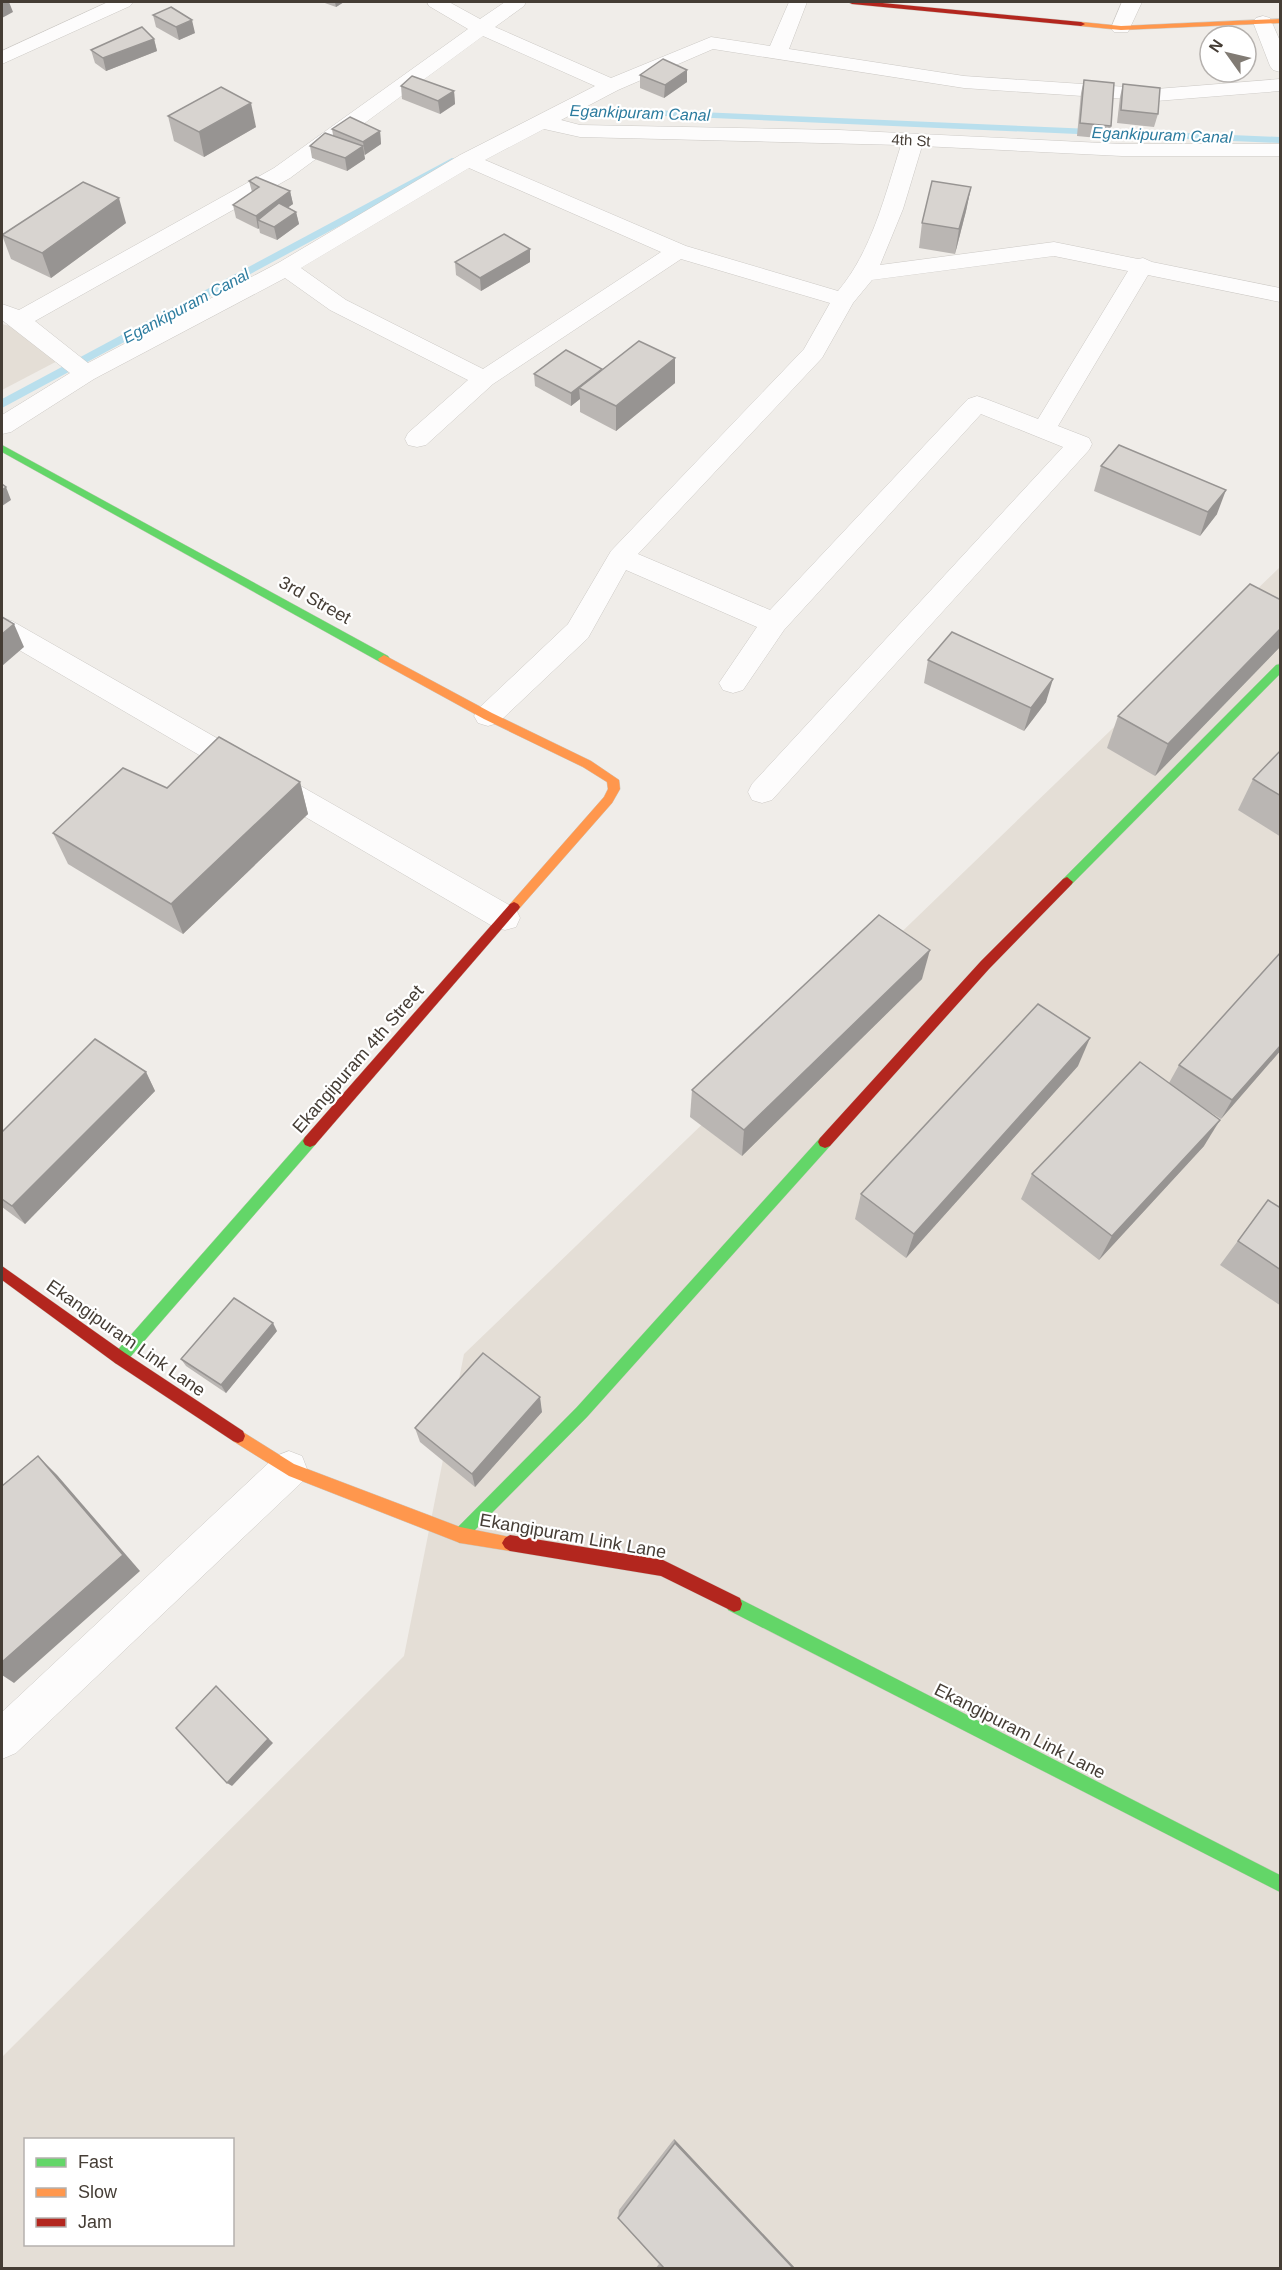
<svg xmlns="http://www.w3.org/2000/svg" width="1282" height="2270" font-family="Helvetica,sans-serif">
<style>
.residential{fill:#e4ded6;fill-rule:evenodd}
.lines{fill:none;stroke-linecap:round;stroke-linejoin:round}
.stream{fill:#b9dfed;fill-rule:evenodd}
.street-casing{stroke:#ccc9c5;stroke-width:1}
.fast-casing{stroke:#cec9c0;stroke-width:1}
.slow-casing{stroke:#cec9c0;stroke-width:1}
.jam-casing{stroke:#cec9c0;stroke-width:1}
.street{fill:#fdfcfc;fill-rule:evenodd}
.fast{fill:#63d668;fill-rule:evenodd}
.slow{fill:#ff974d;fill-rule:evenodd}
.jam{fill:#b3261e;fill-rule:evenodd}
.wall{fill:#bab6b3}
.shaded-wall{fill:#979492}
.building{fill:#d8d4d0;stroke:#979492;stroke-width:1.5}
.labels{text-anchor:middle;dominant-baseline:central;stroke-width:4.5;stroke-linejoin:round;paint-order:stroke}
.far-street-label{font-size:15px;fill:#453d35;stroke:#fff}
.far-water-label{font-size:16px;font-style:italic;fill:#2d7c9f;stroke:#fff}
.street-label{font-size:18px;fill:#453d35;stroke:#fff}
</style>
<rect width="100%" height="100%" fill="#f0ede9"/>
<g class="residential">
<path d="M2,324L18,328L65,357L2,390Z"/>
<path d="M1280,567V2268H2V2057L404,1656L464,1354ZM26,2140H232V2244H26Z"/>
</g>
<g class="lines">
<g class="stream">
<path d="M558,106L1280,137V143L554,111V107Z"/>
<path d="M452,158L456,159V163L2,408V399Z"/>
</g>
<g class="street-casing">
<g id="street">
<path d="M108,2H133L130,6L2,64V51Z"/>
<path d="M427,2H449L480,19L505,2H526L524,6L495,27L611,78L711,37L770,46L789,2H807L789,49L964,76L1156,89L1280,79V91L1156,101L964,88L713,49L618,90L561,120L580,125L839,130L1122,144H1280V156H1122L922,146L903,209L880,265L1054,242L1138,259L1143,258L1152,262L1280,288V302L1148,275L1058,426L1089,438L1092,444L1089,450L772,800L762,803L752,800L748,792L752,784L1063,447L981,414L784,630L743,690L733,693L723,690L719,683L757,627L626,570L588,638L498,723L488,726L478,723L474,716L478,709L568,624L611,551L804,349L830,303L681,259L493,384L426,445L417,447L408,445L405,439L408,433L468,380L330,310L285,278L94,379L11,432L2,434V415L70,373L2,320V304L19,310L274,168L468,29L429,6ZM483,36L595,86L460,155L278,263L88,363L35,321L290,178ZM544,129L580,137L901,145C885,195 872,251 838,291L686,246L485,160ZM469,168L661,252L483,369L346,300L301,268ZM1054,256L1128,271L1038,419L986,399L977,396L968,399L770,610L638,554L822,358L853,303L872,280Z"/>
<path d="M1122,2H1142L1128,32H1114L1111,28Z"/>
<path d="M1263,16L1270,18L1280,41V72L1273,70L1270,66L1253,22L1256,18Z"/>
<path d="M2,618L12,621L516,909L520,918L516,927L505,930L494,927L2,640Z"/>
<path d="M289,1451L302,1456L307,1469L302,1482L16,1753L2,1759V1712L276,1456Z"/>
</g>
</g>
<g class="fast-casing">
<g id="fast">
<path d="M2,445L388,656L390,659L388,662H380L2,452Z"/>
<path d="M1280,664V674L1071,885H1063L1061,882L1063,879L1276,665Z"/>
<path d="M310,1135L315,1137L317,1141L315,1145L125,1363L120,1365L115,1363L113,1358L115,1353L305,1137Z"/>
<path d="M825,1136L830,1138L832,1142L830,1146L587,1417L465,1540L460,1543L455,1540L452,1535L455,1530L577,1407L820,1138Z"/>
<path d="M734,1596L1280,1875V1892L728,1610L726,1604L728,1598Z"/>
</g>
</g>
<g class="slow-casing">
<g id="slow">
<path d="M1280,19V23L1121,30L1081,26L1077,24L1081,22L1121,26Z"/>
<path d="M384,655L492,713L591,761L619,780L620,789L612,803L518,910H510L508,907L510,904L604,797L608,789L607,782L583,767L484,719L380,662L378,659Z"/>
<path d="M238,1429L294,1464L460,1527L515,1538L518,1543L515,1548L510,1551L460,1543L289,1476L233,1441L231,1436L233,1431Z"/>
</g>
</g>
<g class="jam-casing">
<g id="jam">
<path d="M848,2H872L1081,22L1085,24L1081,26L852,4Z"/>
<path d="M1067,877L1073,882L1071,885L989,969L830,1146L825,1148L820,1146L818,1142L820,1138L981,961L1063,879Z"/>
<path d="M514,902L518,904L520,907L518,910L315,1145L310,1147L305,1145L303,1141L305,1137L510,904Z"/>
<path d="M2,1266L125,1353L243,1431L245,1436L243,1441L238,1443L233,1441L115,1363L2,1280Z"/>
<path d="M510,1535L663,1560L740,1598L742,1604L740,1610L734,1612L661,1576L510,1551L505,1548L502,1543L505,1538Z"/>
</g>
</g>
<use href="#street" class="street"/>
<use href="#fast" class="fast"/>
<use href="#slow" class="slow"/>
<use href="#jam" class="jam"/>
</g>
<g class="wall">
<path d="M322,2H344L336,7Z"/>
<path d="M153,15L195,33L179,40L156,27Z"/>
<path d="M154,39L157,51L106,71L95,63L91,50Z"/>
<path d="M640,75L687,82L664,98L640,88Z"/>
<path d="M1084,80L1111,126L1108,139L1077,136L1081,93Z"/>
<path d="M1123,84L1158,114L1154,127L1117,123L1120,97Z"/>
<path d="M401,86L454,91L455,104L440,114L402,99Z"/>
<path d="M168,116L256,127L204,157L174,141Z"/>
<path d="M332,129L380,131L381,144L364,155L365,159L347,171L312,158L310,146L333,135Z"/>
<path d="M249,181L290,191L293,204L288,207L296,212L299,224L277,240L260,233L259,228L258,229L236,218L233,205L252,192Z"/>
<path d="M971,187L966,211L955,254L919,248L922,223Z"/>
<path d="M126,223L51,278L11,259L2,235Z"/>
<path d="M530,249V262L481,291L456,275L455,262Z"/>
<path d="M675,358V383L616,431L580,412V399L571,406L535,386L534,374L602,370Z"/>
<path d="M1101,466L1217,514L1200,536L1094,491Z"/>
<path d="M1281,600V646L1155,776L1107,748L1118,716Z"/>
<path d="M928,660L1046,702L1024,731L924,683Z"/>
<path d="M1281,750V837L1238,810L1253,779Z"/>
<path d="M300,782L308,814L183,934L68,864L53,833L167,788Z"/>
<path d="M1281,952V1050L1221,1119L1199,1105L1204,1146L1099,1260L1021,1199L1032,1174L1169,1083L1179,1065Z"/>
<path d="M922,979L742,1156L690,1117L692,1090Z"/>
<path d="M1078,1066L906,1258L855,1219L861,1194Z"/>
<path d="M146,1072L155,1091L25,1224L2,1207V1132Z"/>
<path d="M1268,1200L1279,1207L1281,1204V1306L1220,1265Z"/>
<path d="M277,1331L226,1393L186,1366L181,1359Z"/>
<path d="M542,1412L475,1487L420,1442L415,1428Z"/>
<path d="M674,2139L795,2268H656L659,2264L618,2218L619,2210Z"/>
</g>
<g class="shaded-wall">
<path d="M4,2H9L13,12L2,18V3Z"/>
<path d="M335,2H344L336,7Z"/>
<path d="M192,20L195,33L179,40L176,27Z"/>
<path d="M154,39L157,51L106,71L103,58Z"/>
<path d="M687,70V82L664,98L665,85Z"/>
<path d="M454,91L455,104L440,114L438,101Z"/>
<path d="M251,103L256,127L204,157L199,132Z"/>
<path d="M380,131L381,144L365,155L363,142Z"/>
<path d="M363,146L365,159L347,171L345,158Z"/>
<path d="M971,187L966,211L955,254L959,229Z"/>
<path d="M290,191L293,204L266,223L258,220L259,228L258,229L256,216Z"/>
<path d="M119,198L126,223L51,278L42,253Z"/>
<path d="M296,212L299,224L277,240L274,227Z"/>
<path d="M530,249V262L481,291L480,278Z"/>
<path d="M675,358V383L616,431V406Z"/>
<path d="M602,369L579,388L580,399L571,406V393Z"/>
<path d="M6,487L11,500L2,506V490Z"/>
<path d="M1226,490L1217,514L1200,536L1208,512Z"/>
<path d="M14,624L24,647L2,666V634Z"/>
<path d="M1281,628V646L1155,776L1168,744Z"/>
<path d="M1053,679L1046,702L1024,731L1031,708Z"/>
<path d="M300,782L308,814L183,934L171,904Z"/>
<path d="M930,950L922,979L742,1156L744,1130Z"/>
<path d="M1090,1038L1078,1066L906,1258L914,1234Z"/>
<path d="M1281,1045V1050L1221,1119L1232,1100Z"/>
<path d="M146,1072L155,1091L25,1224L12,1206Z"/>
<path d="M1220,1120L1204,1146L1099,1260L1112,1236Z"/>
<path d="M273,1323L277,1331L226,1393L221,1385Z"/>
<path d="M540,1397L542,1412L475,1487L472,1474Z"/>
<path d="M38,1456L57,1475L140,1571L14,1683L2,1675V1662Z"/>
<path d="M216,1686L273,1743L232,1786L227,1783Z"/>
<path d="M674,2139L795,2268H793L675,2143Z"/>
</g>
<g class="building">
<path d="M171,7L192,20L176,27L153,15Z"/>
<path d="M142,27L154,39L103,58L91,50Z"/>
<path d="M663,59L687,70L665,85L640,75Z"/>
<path d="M412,76L454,91L438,101L401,86Z"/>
<path d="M1084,80L1114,83L1111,126L1080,123Z"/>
<path d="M1123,84L1160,88L1158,114L1121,110Z"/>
<path d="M221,87L251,103L199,132L168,116Z"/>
<path d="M350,117L380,131L363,142L332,129Z"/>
<path d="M325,133L363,146L345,158L310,146Z"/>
<path d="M256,177L290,191L256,216L233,205L259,187L249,181Z"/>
<path d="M932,181L971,187L959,229L922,223Z"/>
<path d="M83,182L119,198L42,253L2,235Z"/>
<path d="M279,203L296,212L274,227L258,220Z"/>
<path d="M504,234L530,249L480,278L455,262Z"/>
<path d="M639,341L675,358L616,406L579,388Z"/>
<path d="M566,350L602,369L571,393L534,374Z"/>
<path d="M1119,445L1226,490L1208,512L1101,466Z"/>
<path d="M2,484L6,487L2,490Z"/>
<path d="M1250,584L1281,600V628L1168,744L1118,716Z"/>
<path d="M2,617L14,624L2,634Z"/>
<path d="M952,632L1053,679L1031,708L928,660Z"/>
<path d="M219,737L300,782L171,904L53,833L123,768L167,788Z"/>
<path d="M1281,750V796L1253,779Z"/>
<path d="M879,915L930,950L744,1130L692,1090Z"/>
<path d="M1281,952V1045L1232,1100L1179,1065Z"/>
<path d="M1038,1004L1090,1038L914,1234L861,1194Z"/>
<path d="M95,1039L146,1072L12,1206L2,1199V1132Z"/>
<path d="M1140,1062L1220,1120L1112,1236L1032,1174Z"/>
<path d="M1268,1200L1279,1207L1281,1204V1270L1238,1241Z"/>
<path d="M234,1298L273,1323L221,1385L181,1359Z"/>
<path d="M483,1353L540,1397L472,1474L415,1428Z"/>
<path d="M38,1456L123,1555L2,1662V1486Z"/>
<path d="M216,1686L268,1739L227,1783L176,1728Z"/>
<path d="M675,2143L793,2268H664L618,2218Z"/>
</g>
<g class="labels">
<g class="far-street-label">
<text transform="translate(911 140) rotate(3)">4th St</text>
</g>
<g class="far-water-label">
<text transform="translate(640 113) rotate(2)">Egankipuram Canal</text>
<text transform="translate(1162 135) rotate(2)">Egankipuram Canal</text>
<text transform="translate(186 306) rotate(-28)">Egankipuram Canal</text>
</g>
<g class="street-label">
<text transform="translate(315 600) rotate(29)">3rd Street</text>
<text transform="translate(358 1059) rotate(-49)">Ekangipuram 4th Street</text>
<text transform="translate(126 1338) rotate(35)">Ekangipuram Link Lane</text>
<text transform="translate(573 1536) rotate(10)">Ekangipuram Link Lane</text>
<text transform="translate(1020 1731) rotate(27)">Ekangipuram Link Lane</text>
</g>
</g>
<rect width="1282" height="2270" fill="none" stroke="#453d35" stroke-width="6"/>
<rect x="24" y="2138" width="210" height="108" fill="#ffffff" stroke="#b5b1ae" stroke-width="1.5"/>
<rect x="36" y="2158" width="30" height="9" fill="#63d668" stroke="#b5b1ae" stroke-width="1.5"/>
<text x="78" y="2168" font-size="18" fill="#453d35">Fast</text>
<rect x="36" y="2188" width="30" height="9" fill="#ff974d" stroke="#b5b1ae" stroke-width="1.5"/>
<text x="78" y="2198" font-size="18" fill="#453d35">Slow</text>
<rect x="36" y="2218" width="30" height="9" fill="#b3261e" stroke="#b5b1ae" stroke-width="1.5"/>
<text x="78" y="2228" font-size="18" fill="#453d35">Jam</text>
<g transform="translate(1228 54) rotate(304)"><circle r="28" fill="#ffffff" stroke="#b5b1ae" stroke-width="1.5"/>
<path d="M0-4.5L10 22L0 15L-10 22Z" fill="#817b74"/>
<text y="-9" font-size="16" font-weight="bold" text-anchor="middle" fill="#453d35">N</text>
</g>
</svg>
